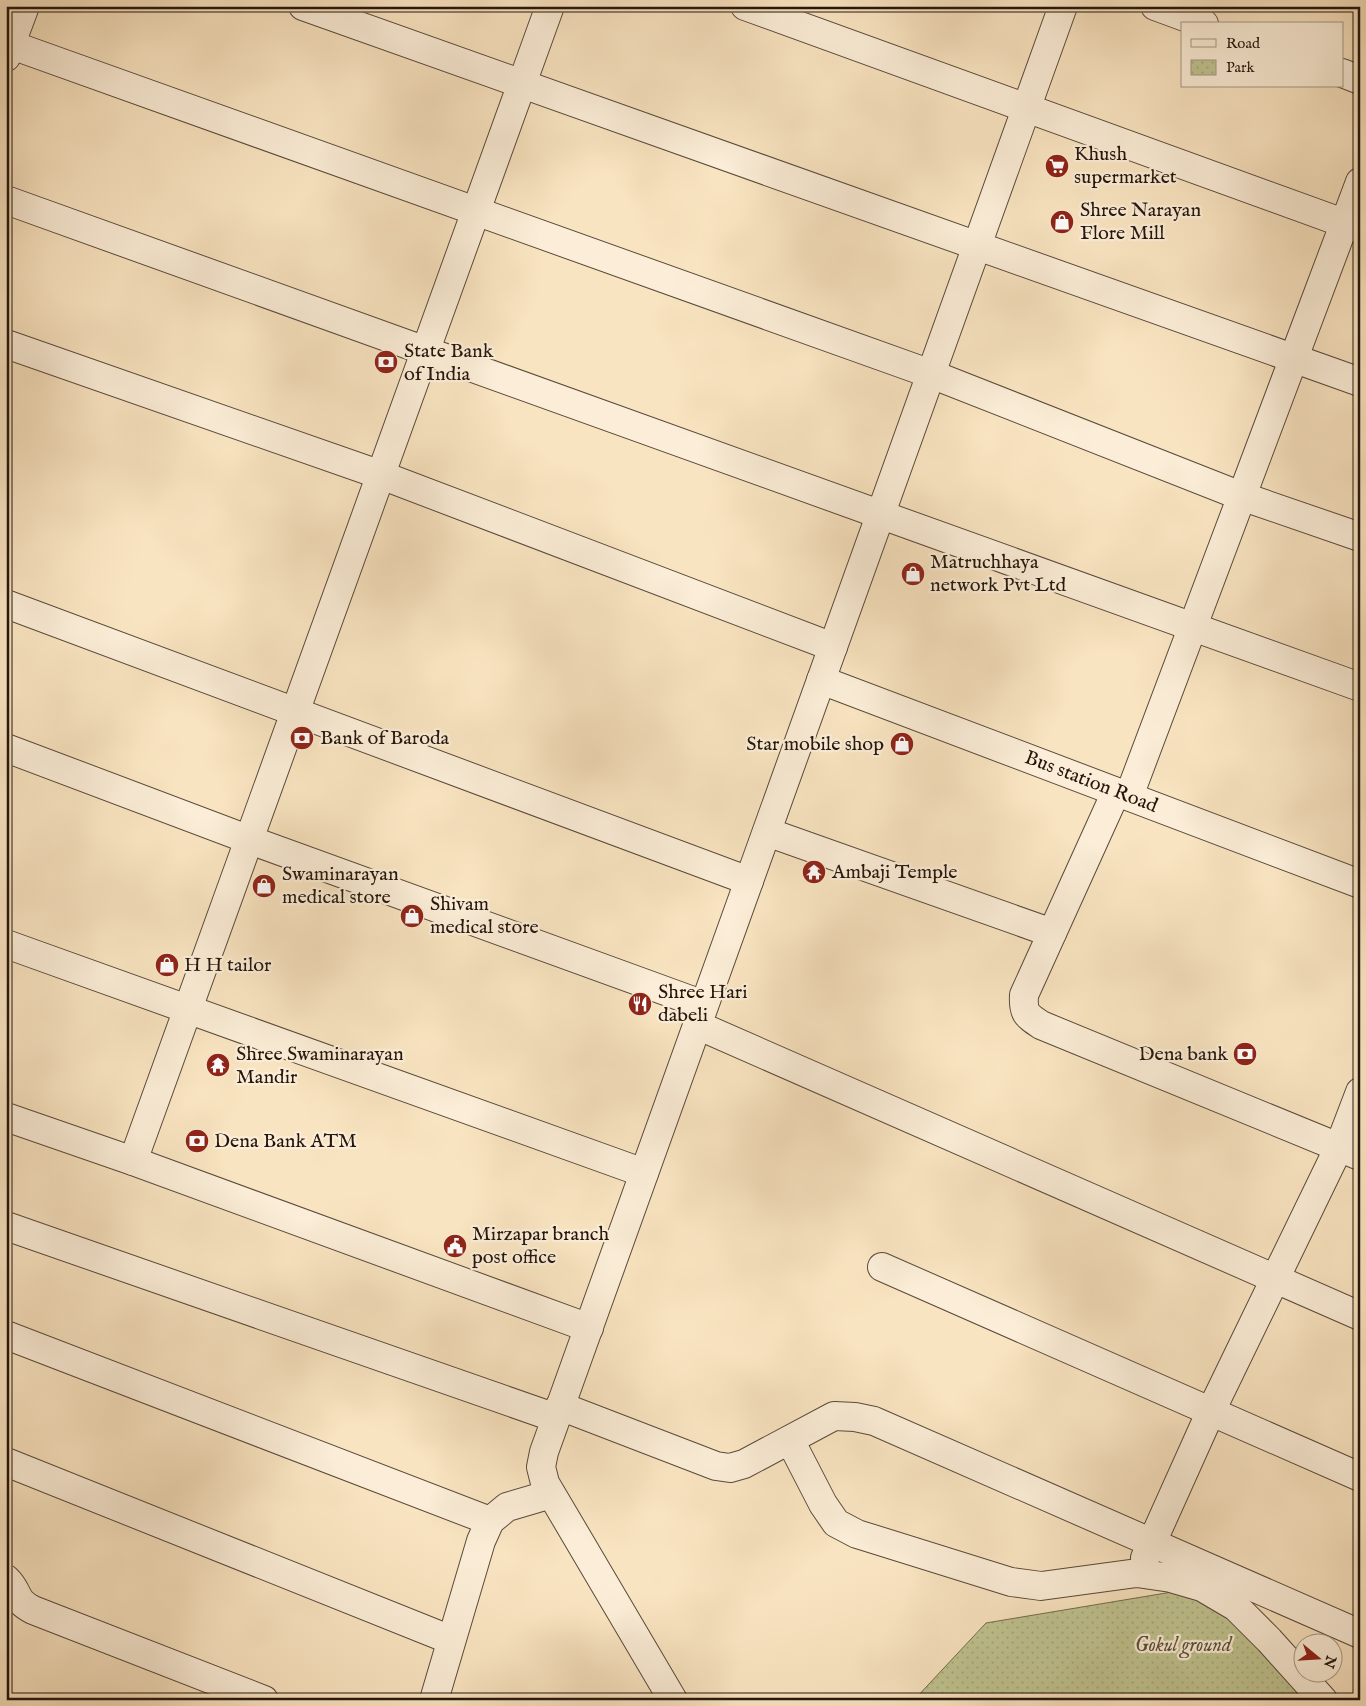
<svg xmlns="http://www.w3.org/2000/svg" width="1366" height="1706" font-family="'IM FELL English',serif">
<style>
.park{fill:url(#park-dots);stroke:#726d4f}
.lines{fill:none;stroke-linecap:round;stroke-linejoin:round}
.minor-casing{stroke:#5a4a3a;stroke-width:30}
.minor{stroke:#fbedd7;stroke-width:28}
.labels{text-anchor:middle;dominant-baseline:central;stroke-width:4.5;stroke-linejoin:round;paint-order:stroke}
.poi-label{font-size:20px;fill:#25160d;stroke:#fbedd7;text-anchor:start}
.street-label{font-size:20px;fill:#25160d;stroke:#fbedd7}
.park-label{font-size:20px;font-style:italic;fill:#5b533b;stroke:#fbedd7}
</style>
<defs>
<pattern id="park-dots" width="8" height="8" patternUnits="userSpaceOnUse" patternTransform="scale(1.25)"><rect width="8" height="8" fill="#c0c491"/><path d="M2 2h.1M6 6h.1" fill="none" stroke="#a5a87c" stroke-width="1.8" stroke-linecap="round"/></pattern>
</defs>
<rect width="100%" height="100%" fill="#f9e4c1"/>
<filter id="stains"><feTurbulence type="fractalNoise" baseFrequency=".004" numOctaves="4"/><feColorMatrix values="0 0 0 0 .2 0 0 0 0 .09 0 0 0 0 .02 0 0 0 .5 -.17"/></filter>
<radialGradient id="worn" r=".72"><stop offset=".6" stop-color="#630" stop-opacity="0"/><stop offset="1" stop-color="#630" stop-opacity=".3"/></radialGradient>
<path class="park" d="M1202,1587L1321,1700H914L986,1623Z"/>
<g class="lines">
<g class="minor-casing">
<g id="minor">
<path d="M303,6L1360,382"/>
<path d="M745,6L1360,229"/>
<path d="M1155,6L1204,24"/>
<path d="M6,43L931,374L1241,496L1360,537"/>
<path d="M6,57L25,6"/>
<path d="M1342,73L1360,80"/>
<path d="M6,200L1360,687"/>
<path d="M6,344L381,475L833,647"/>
<path d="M6,604L749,881"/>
<path d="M821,680L1360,884"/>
<path d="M6,748L250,840L704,1005"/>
<path d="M1116,792L1024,995C1023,1013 1026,1015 1041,1025L1360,1156"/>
<path d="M1129,796L1360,182"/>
<path d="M767,832L1052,933"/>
<path d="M6,944L644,1173"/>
<path d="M697,1025L1360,1316"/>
<path d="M6,1117L133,1161L589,1328"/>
<path d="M133,1161L550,6"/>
<path d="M6,1226L556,1418"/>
<path d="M882,1267L1360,1477"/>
<path d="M6,1335L490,1521"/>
<path d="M560,1406L716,1466L730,1468L744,1464L834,1416L855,1417L874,1421L1360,1634"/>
<path d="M790,1440L823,1504L836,1523L857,1534L1011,1582L1041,1586L1137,1573L1171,1578L1202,1587L1236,1607L1269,1640L1323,1700"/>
<path d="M6,1462L451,1640"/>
<path d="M1145,1558L1211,1411L1339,1147L1360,1092"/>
<path d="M6,1579C20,1592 13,1600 33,1610L264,1700"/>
<path d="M434,1700L481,1541L490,1521L507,1507L551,1494"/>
<path d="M673,1700L545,1483L541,1467L544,1452L1063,6"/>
</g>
</g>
<use href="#minor" class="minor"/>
</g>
<defs>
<g id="supermarket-disc" transform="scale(1.25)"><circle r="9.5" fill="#8f2418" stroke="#fbedd7"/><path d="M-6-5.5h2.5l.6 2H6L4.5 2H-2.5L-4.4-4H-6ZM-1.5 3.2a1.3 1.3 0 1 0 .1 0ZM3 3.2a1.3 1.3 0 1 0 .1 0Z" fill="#fff"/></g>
<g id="shop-disc" transform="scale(1.25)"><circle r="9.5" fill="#8f2418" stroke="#fbedd7"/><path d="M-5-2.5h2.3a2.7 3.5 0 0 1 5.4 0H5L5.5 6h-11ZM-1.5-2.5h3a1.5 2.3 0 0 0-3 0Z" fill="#fff"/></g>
<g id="bank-disc" transform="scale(1.25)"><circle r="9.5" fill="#8f2418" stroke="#fbedd7"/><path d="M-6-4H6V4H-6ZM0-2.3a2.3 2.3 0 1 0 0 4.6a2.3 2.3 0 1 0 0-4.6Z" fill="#fff"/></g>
<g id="temple-disc" transform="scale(1.25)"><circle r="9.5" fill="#8f2418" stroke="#fbedd7"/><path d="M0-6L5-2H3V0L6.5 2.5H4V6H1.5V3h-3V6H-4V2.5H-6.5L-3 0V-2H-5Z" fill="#fff"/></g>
<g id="restaurant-disc" transform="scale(1.25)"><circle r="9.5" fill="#8f2418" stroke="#fbedd7"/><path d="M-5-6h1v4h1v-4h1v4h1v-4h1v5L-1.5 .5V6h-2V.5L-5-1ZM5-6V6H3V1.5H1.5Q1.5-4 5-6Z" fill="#fff"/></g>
<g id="civic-disc" transform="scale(1.25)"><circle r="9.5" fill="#8f2418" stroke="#fbedd7"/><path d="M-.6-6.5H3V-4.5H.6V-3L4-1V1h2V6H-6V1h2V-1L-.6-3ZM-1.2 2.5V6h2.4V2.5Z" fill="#fff"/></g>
</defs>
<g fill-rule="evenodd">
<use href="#supermarket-disc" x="1057" y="166"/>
<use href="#shop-disc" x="1062" y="222"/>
<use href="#bank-disc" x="386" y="362"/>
<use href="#shop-disc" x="913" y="574"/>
<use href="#bank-disc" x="302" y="738"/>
<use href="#shop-disc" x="902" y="744"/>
<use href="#temple-disc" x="814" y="872"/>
<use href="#shop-disc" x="264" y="886"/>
<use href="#shop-disc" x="412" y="916"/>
<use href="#shop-disc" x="167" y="965"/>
<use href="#restaurant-disc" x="640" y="1004"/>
<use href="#bank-disc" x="1245" y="1054"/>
<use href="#temple-disc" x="218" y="1065"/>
<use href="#bank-disc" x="197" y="1141"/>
<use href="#civic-disc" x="455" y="1246"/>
</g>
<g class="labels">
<g class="poi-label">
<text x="1074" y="154">Khush<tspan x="1074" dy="23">supermarket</tspan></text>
<text x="1080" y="210">Shree Narayan<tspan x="1080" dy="23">Flore Mill</tspan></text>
<text x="404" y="351">State Bank<tspan x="404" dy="23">of India</tspan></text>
<text x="930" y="562">Matruchhaya<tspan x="930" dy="23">network Pvt Ltd</tspan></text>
<text x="320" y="738">Bank of Baroda</text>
<text x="884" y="744" text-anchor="end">Star mobile shop</text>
<text x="832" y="872">Ambaji Temple</text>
<text x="282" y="874">Swaminarayan<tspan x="282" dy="23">medical store</tspan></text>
<text x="430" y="904">Shivam<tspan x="430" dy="23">medical store</tspan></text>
<text x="184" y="965">H H tailor</text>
<text x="658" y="992">Shree Hari<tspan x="658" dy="23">dabeli</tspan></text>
<text x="236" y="1054">Shree Swaminarayan<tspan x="236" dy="23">Mandir</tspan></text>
<text x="1228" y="1054" text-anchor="end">Dena bank</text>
<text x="214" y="1141">Dena Bank ATM</text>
<text x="472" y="1234">Mirzapar branch<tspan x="472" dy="23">post office</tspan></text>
</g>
<g class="street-label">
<text transform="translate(1091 782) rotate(21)">Bus station Road</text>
</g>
<g class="park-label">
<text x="1183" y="1645">Gokul ground</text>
</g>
</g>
<rect width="1366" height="1706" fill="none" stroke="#f9e4c1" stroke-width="25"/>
<rect x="8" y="8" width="1351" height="1691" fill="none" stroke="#25160d" stroke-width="2.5"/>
<rect x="12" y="12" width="1341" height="1681" fill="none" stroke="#25160d"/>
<rect x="1181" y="22" width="162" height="65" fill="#fbedd7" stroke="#a59786"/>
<rect x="1191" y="39" width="25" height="8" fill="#fbedd7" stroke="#a59786"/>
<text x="1226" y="48" font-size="15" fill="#25160d">Road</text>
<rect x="1191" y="60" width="25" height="15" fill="url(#park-dots)" stroke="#a59786"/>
<text x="1226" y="72" font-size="15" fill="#25160d">Park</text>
<g transform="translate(1318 1658) rotate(108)"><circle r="24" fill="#fbedd7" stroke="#a59786"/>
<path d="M0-4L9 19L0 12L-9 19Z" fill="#8f2418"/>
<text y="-8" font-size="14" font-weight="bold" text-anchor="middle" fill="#25160d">N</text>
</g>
<rect width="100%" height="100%" filter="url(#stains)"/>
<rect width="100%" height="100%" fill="url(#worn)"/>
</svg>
